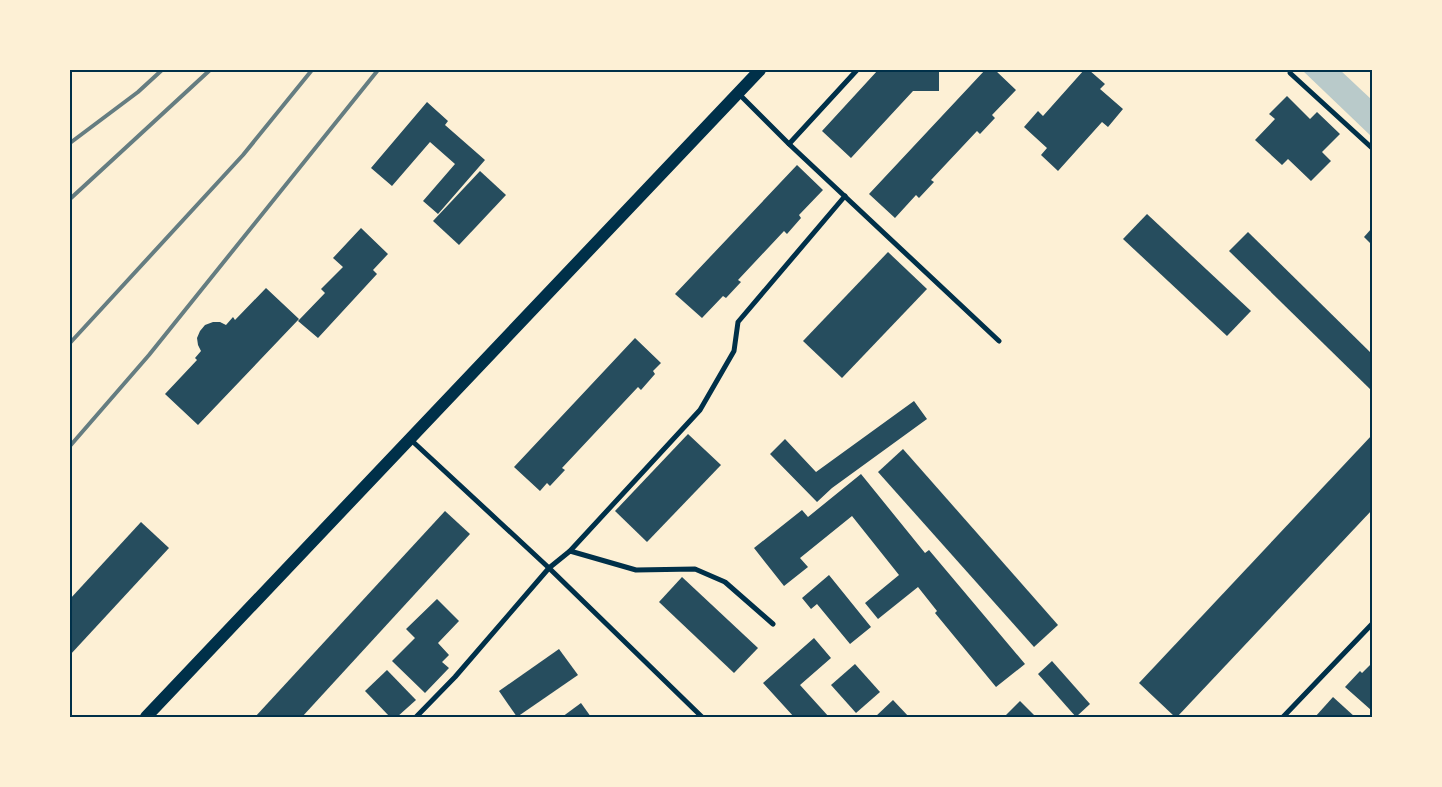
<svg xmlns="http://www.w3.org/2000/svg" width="1442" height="787" font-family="Jost,sans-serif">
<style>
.green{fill:#b9caca}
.building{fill:#264d5e}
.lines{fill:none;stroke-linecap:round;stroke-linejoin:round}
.minor{stroke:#003049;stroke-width:5}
.primary{stroke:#003049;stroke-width:12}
.rail{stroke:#657d81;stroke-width:4}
.neatline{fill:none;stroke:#003049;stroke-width:2}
</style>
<rect width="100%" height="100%" fill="#fdf0d5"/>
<path class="green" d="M1302,70H1340L1372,100V137Z"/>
<g class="building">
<path d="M878,70H939V91H913L851,158L822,131Z"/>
<path d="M985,70H995L1016,90L992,115L995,118L980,134L977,131L931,180L934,182L919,198L916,195L895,218L869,194Z"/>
<path d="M1084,70H1089L1105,84L1100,89L1123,109L1108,127L1102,122L1058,171L1041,155L1047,148L1024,127L1038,111L1043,116Z"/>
<path d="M1287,96L1310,119L1317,112L1340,134L1322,152L1331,161L1311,181L1288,159L1282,165L1255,140L1275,119L1269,114Z"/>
<path d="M427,102L448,121L445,125L485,160L438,214L423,201L455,164L430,142L392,186L371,168Z"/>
<path d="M797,165L823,190L799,215L801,218L787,234L784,231L738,280L741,282L726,298L723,296L702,318L675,294Z"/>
<path d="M480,171L506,195L459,245L433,221Z"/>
<path d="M1147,214L1251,311L1227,336L1123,239Z"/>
<path d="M361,228L388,254L373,270L377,274L318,338L298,321L325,293L321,289L343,267L333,258Z"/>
<path d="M1372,228V245L1364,237Z"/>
<path d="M1248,232L1372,354V391L1229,251Z"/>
<path d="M888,252L927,289L842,378L803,341Z"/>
<path d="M266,288L299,319L198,425L165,394L197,360L195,358L201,351L198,345L197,338L200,331L205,325L213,322H220L226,325L233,317L235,320Z"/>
<path d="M635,338L661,363L653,371L655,374L641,390L638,387L562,468L565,470L550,486L547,483L540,491L514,467Z"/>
<path d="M914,401L927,419L832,488L817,502L770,454L785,439L816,472Z"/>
<path d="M688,434L721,465L647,542L615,511Z"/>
<path d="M1372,435V510L1177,717H1175L1139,683Z"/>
<path d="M903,449L1058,625L1034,647L878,472Z"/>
<path d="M861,474L925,553L929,550L1025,664L996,687L935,613L937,611L918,587L878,619L865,603L899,575L852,516L800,558L808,567L784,586L754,548L802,510L808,517Z"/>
<path d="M445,511L470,534L302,717H255Z"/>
<path d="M141,522L169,548L70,655V599Z"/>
<path d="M829,575L871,627L850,644L817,604L811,609L802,598Z"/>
<path d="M682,577L758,648L734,673L659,602Z"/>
<path d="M437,599L459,621L438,643L449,655L442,662L449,668L425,693L392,661L415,638L406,629Z"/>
<path d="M814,638L831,658L800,685L829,717H794L763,683Z"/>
<path d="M559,649L578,675L517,717L499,691Z"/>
<path d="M1052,661L1090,704L1076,717L1038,674Z"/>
<path d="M1372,663V708L1371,710L1345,687L1360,671L1362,673Z"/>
<path d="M855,664L880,692L856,713L831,685Z"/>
<path d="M387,670L416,700L397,717H390L365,691Z"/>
<path d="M1333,697L1355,717H1315Z"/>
<path d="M893,700L909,717H875Z"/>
<path d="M1020,701L1036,717H1004Z"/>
<path d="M581,703L591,717H562Z"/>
</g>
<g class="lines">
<g class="minor">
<path d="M1290,73L1372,148"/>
<path d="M738,93L789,144L999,341"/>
<path d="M789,144L857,70"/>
<path d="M410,439L549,568L702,717"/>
<path d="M570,551L700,410L734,351L738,322L845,196"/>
<path d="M416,717L455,677L549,568L570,551L636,570L695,569L725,582L773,624"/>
<path d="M1283,717L1372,624"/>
</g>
<path class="primary" d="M146,717L760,70"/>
<g class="rail">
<path d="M70,143L138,92L162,70"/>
<path d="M70,199L210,70"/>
<path d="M70,343L243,155L312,70"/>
<path d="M70,446L149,355L378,70"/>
</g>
</g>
<rect width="1442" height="787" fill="none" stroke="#fdf0d5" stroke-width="142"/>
<rect x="71" y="71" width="1300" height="645" class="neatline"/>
</svg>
